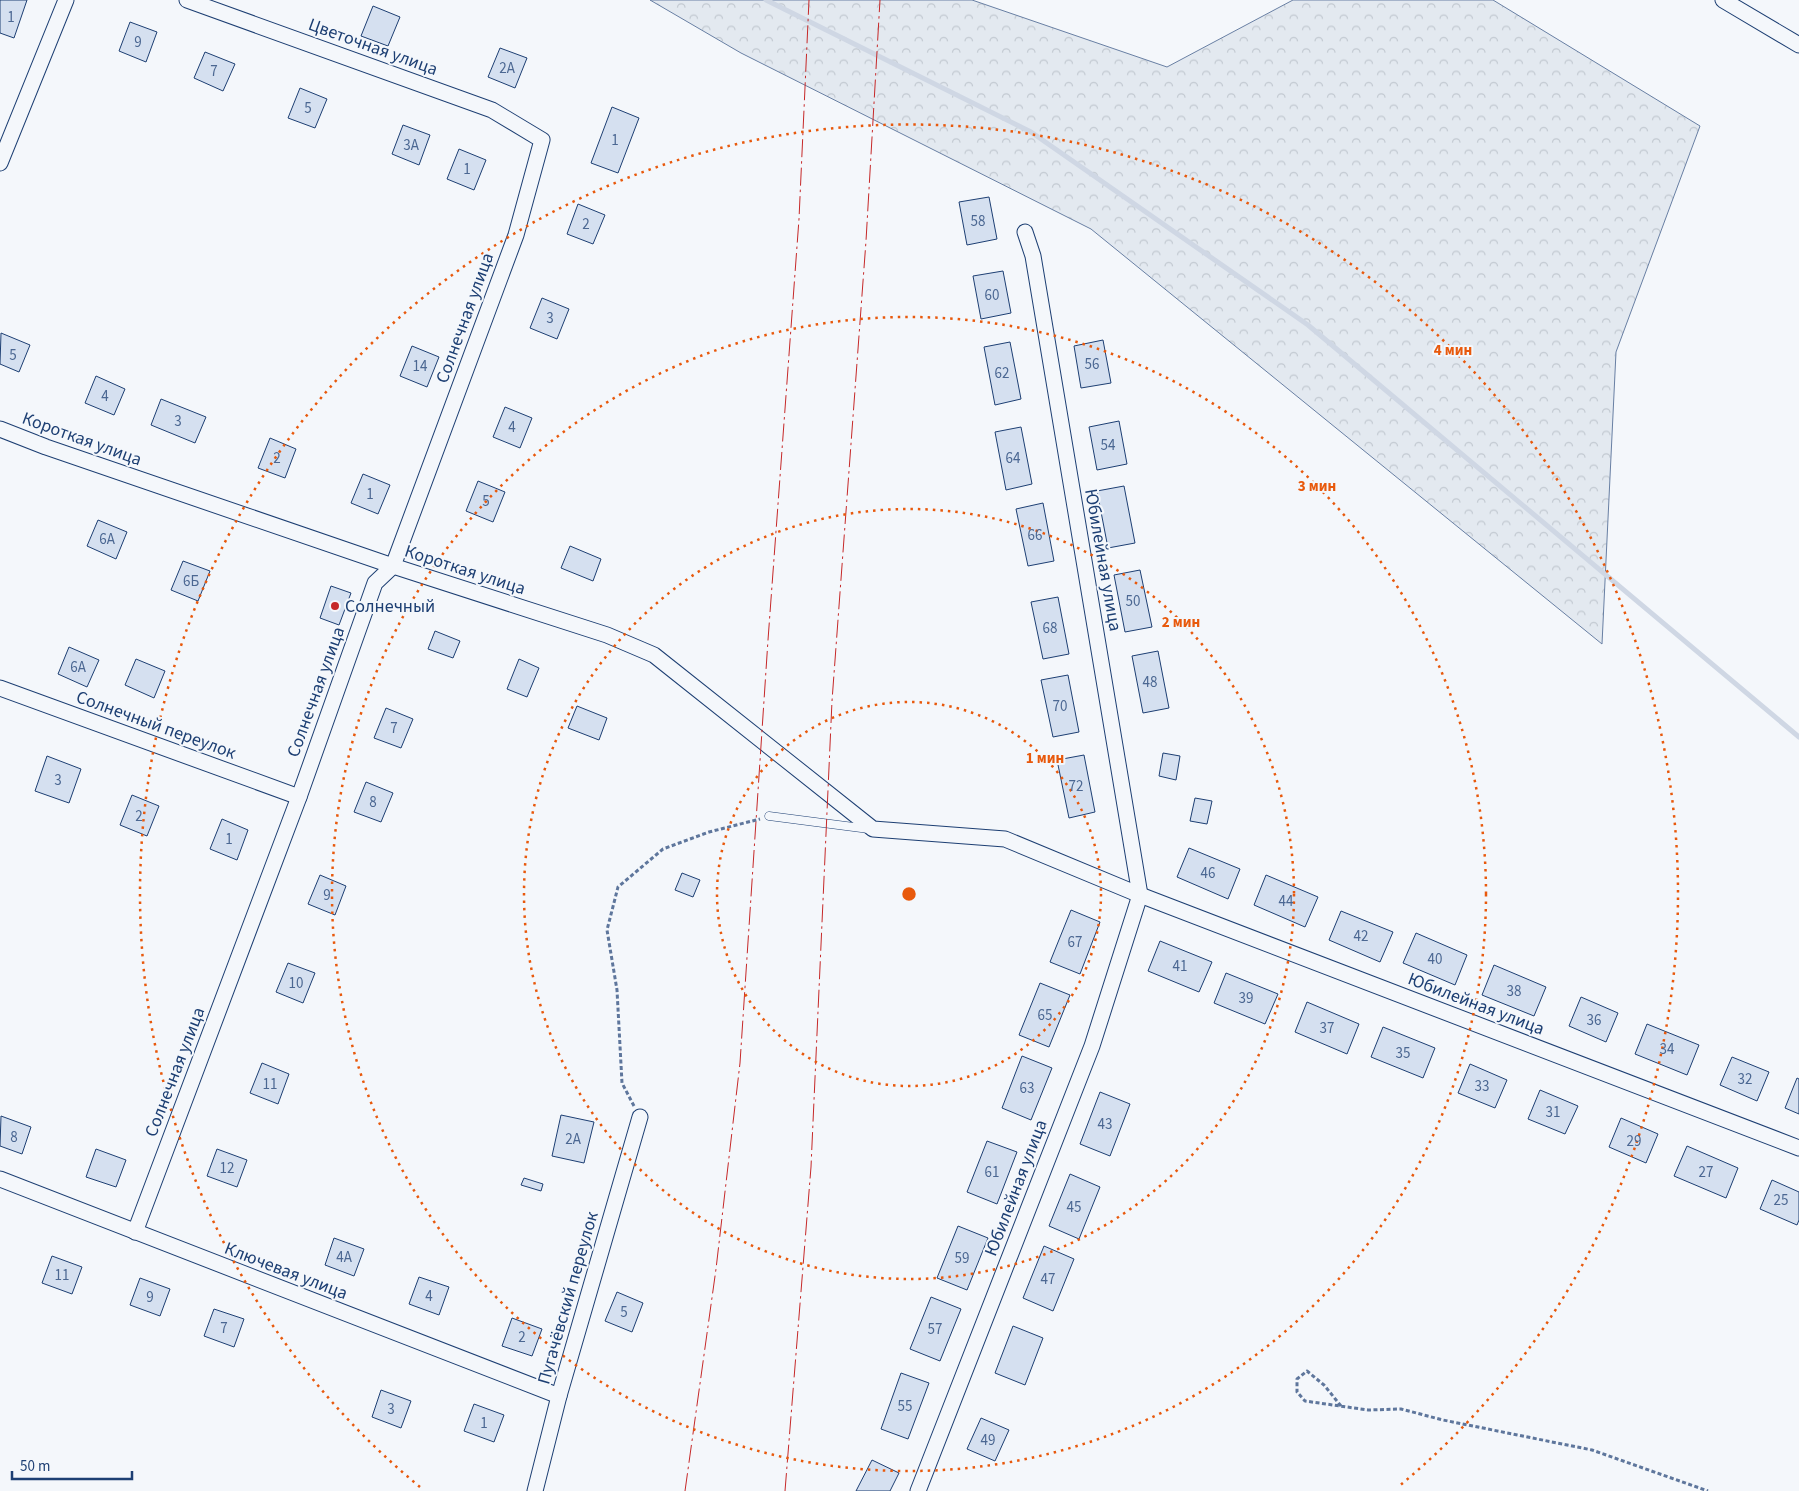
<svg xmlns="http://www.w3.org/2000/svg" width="1799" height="1491" font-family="'Source Sans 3',sans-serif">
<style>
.forest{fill:url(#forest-crowns);stroke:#687fa3}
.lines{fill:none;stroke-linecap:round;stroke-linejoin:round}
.stream{stroke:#cfd7e4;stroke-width:5}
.building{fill:#d5e0f0;stroke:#1d3f73}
.service-casing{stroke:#1d3f73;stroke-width:9}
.minor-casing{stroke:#1d3f73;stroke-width:17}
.path{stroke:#5e769c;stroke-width:3;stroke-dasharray:4 2.5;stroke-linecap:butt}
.service{stroke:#f4f7fb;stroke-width:8}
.minor{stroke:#f4f7fb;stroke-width:15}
.power{stroke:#c62828;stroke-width:1;stroke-dasharray:18 4 2.5 4;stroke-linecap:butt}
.ring{fill:none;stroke:#e8590c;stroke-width:2.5;stroke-dasharray:2.5 5}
.poi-dot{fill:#c62828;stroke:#f4f7fb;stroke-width:2}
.labels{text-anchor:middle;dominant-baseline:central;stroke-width:4;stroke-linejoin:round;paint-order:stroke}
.number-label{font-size:15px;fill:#4b6792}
.street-label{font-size:18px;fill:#1d3f73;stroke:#f4f7fb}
.poi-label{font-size:18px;fill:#1d3f73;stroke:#f4f7fb;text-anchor:start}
.centre{fill:#e8590c;stroke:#f4f7fb;stroke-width:2.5}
.ring-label{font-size:15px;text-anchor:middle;font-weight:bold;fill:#e8590c;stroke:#f4f7fb;stroke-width:4;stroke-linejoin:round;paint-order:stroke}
</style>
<defs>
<pattern id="forest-crowns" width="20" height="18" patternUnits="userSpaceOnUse" patternTransform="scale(1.25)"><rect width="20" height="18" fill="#e3e9f0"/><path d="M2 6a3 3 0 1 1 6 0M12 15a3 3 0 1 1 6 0" fill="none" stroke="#c2c9d1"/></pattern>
</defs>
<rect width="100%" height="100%" fill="#f4f7fb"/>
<path class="forest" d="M650,0H972L1167,67L1293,0H1493L1700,126L1616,352L1602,644L1091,229L741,53Z"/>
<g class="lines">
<path class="stream" d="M766,0L1031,132L1308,325L1799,737"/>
</g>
<g class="building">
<path d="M0,0H27L14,38L0,33Z"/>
<path d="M373,6L400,17L388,46L361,36Z"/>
<path d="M130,22L157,32L146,62L119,51Z"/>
<path d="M500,48L527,58L515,88L488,77Z"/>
<path d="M205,52L235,64L223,91L194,78Z"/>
<path d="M300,88L327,99L315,128L288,118Z"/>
<path d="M612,107L639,118L618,173L591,163Z"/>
<path d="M403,125L430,135L419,165L392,154Z"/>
<path d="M459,149L486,160L474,190L447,179Z"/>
<path d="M989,197L997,239L967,245L959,202Z"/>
<path d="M578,204L605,215L593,244L567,234Z"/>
<path d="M1003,271L1011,313L981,319L973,276Z"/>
<path d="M542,298L569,309L557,339L530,328Z"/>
<path d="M1,333L30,345L19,372L0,364Z"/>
<path d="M1103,340L1111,383L1081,388L1074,346Z"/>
<path d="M1010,342L1021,399L995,405L984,347Z"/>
<path d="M412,346L439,357L427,387L400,376Z"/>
<path d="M96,376L125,389L114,415L85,403Z"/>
<path d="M161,399L206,417L195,443L151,425Z"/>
<path d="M505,407L532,418L520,448L493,437Z"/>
<path d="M1119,421L1127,464L1097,470L1089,427Z"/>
<path d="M1021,427L1032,484L1006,490L995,432Z"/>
<path d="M270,438L296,449L285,478L258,468Z"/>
<path d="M363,474L390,485L378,514L351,503Z"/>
<path d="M478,481L505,492L493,522L466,511Z"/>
<path d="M1124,486L1135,543L1108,548L1097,491Z"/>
<path d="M1043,503L1054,561L1028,566L1016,509Z"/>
<path d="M98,520L127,532L116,559L87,546Z"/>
<path d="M570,546L601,559L593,581L561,568Z"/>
<path d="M183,561L210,571L198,601L171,590Z"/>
<path d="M1140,570L1152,627L1125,632L1114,575Z"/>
<path d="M331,586L351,593L339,625L320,618Z"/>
<path d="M1058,597L1069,654L1043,659L1031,602Z"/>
<path d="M435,631L460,641L453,658L428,649Z"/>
<path d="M69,647L99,660L87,687L58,674Z"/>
<path d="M1158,651L1169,708L1143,713L1132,656Z"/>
<path d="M136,659L165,671L154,698L125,685Z"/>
<path d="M519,659L539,668L527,697L507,689Z"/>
<path d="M1068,675L1079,732L1053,737L1041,680Z"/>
<path d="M577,706L607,718L599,740L568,728Z"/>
<path d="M386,708L413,719L401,748L374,738Z"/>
<path d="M1163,753L1180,756L1176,780L1159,776Z"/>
<path d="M1084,755L1095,812L1069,818L1057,760Z"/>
<path d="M47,756L81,769L69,803L35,791Z"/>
<path d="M366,782L393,793L381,822L354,812Z"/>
<path d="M132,795L159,806L147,836L120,825Z"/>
<path d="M1195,798L1212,801L1207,824L1190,821Z"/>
<path d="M222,819L248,830L237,860L210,849Z"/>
<path d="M1189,848L1240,869L1228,899L1177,877Z"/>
<path d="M682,873L700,880L693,897L675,890Z"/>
<path d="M320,875L346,886L335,915L308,904Z"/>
<path d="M1266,875L1318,897L1305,927L1254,905Z"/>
<path d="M1071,910L1100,922L1080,974L1050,962Z"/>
<path d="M1341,911L1393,932L1380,962L1329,940Z"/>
<path d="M1416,933L1467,955L1455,985L1403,963Z"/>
<path d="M1160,941L1212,962L1199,992L1148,971Z"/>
<path d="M288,963L315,973L303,1003L276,992Z"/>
<path d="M1494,965L1546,987L1534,1016L1482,995Z"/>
<path d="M1226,973L1278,994L1265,1024L1214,1003Z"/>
<path d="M1040,983L1070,995L1049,1047L1019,1035Z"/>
<path d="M1581,997L1618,1013L1606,1042L1569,1026Z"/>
<path d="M1307,1002L1359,1024L1347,1054L1295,1032Z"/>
<path d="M1647,1024L1699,1045L1687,1075L1635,1054Z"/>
<path d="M1383,1027L1435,1048L1423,1078L1371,1057Z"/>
<path d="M1022,1056L1052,1068L1031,1120L1002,1108Z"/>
<path d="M1732,1057L1769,1072L1757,1101L1720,1085Z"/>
<path d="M262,1063L289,1074L278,1104L250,1093Z"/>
<path d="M1470,1064L1507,1080L1495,1108L1458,1093Z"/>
<path d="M1797,1078L1799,1079V1114L1785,1108Z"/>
<path d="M1540,1090L1578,1106L1565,1134L1528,1119Z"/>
<path d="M1100,1092L1130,1104L1110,1156L1080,1144Z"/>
<path d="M561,1115L594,1122L584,1163L552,1156Z"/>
<path d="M1,1116L31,1127L22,1154L0,1146Z"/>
<path d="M1621,1118L1658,1134L1646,1163L1609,1147Z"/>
<path d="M987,1141L1017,1152L997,1204L967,1192Z"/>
<path d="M1687,1146L1738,1168L1726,1198L1674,1176Z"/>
<path d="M96,1149L126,1160L116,1187L86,1177Z"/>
<path d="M217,1149L247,1160L237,1187L207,1176Z"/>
<path d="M1070,1174L1100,1187L1079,1239L1049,1226Z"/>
<path d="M524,1178L543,1184L541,1191L521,1185Z"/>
<path d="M1772,1180L1799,1192V1220L1797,1225L1760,1209Z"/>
<path d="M958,1226L988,1238L967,1290L937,1278Z"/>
<path d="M334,1238L364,1249L354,1276L325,1265Z"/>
<path d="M1044,1246L1074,1259L1053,1311L1023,1298Z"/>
<path d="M52,1256L82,1267L72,1294L42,1283Z"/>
<path d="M419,1277L449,1287L439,1315L409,1304Z"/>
<path d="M140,1278L170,1289L160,1316L130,1305Z"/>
<path d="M617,1292L643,1303L632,1332L605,1321Z"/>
<path d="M931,1297L961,1309L940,1361L910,1349Z"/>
<path d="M214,1309L244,1319L234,1347L204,1336Z"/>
<path d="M512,1318L542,1329L532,1356L502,1346Z"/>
<path d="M1013,1326L1043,1338L1025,1385L995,1373Z"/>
<path d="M901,1373L929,1383L908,1439L881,1429Z"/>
<path d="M381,1390L411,1401L401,1428L372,1417Z"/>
<path d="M474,1404L504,1415L494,1442L464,1431Z"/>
<path d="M981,1418L1009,1430L995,1461L967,1449Z"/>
<path d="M872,1460L899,1473L890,1491H856Z"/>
</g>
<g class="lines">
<g class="service-casing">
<path id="service" d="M769,816L869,829"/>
</g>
<g class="minor-casing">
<g id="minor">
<path d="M1723,0L1799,45"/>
<path d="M0,163L66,0"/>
<path d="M0,429L46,447L393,566L607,635L654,655L873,829L1005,839L1140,895L1799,1148"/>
<path d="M0,688L299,797"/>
<path d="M0,1179L559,1396"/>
<path d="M135,1232L299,797L375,583L393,566L516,235L542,140L492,110L187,0"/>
<path d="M535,1491L559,1396L640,1117"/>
<path d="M918,1491L1092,1046L1140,895L1033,256L1025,232"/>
</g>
</g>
<g class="path">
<path d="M634,1106L622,1083L617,990L607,930L618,887L663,849L709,832L760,819"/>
<path d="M1341,1406L1324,1385L1307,1371L1297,1379V1392L1305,1401L1368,1410L1401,1409L1443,1420L1592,1450L1708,1491"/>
</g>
<use href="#service" class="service"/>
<use href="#minor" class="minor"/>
<g class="power">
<path d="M685,1491L716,1269L740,1063L768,640L799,219L809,0"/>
<path d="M785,1491L811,1167L832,701L866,241L880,0"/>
</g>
</g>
<g class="ring">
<circle cx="909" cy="894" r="192"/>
<circle cx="909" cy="894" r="385"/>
<circle cx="909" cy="894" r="577"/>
<path d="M420 1487A769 769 0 1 1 1398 1487"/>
</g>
<circle class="poi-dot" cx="335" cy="606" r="5"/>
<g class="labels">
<g class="number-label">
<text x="11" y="17">1</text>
<text x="138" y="42">9</text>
<text x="507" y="68">2А</text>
<text x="214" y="71">7</text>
<text x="308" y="108">5</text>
<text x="615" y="140">1</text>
<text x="411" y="145">3А</text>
<text x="467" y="169">1</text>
<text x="978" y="221">58</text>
<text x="586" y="224">2</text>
<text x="992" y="295">60</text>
<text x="550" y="318">3</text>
<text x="13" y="355">5</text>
<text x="1092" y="364">56</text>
<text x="420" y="366">14</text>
<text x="1002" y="373">62</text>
<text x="105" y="396">4</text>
<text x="178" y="421">3</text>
<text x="512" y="427">4</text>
<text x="1108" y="445">54</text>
<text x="277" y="458">2</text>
<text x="1013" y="458">64</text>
<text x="370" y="494">1</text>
<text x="486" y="501">5</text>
<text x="1035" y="535">66</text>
<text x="107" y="539">6А</text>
<text x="191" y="581">6Б</text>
<text x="1133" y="601">50</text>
<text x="1050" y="628">68</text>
<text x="78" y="667">6А</text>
<text x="1150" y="682">48</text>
<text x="1060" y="706">70</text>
<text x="394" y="728">7</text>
<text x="58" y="780">3</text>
<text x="1076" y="786">72</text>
<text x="373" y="802">8</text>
<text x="139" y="816">2</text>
<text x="229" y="839">1</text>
<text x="1208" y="873">46</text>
<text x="327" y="895">9</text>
<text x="1286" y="901">44</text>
<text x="1361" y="936">42</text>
<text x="1075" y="942">67</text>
<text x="1435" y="959">40</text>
<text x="1180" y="966">41</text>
<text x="296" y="983">10</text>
<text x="1514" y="991">38</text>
<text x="1246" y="998">39</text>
<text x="1045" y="1015">65</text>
<text x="1594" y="1020">36</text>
<text x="1327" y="1028">37</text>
<text x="1667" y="1049">34</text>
<text x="1403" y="1053">35</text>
<text x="1745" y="1079">32</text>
<text x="270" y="1084">11</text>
<text x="1482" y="1086">33</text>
<text x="1027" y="1088">63</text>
<text x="1553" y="1112">31</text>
<text x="1105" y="1124">43</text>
<text x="14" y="1137">8</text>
<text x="573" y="1139">2А</text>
<text x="1634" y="1141">29</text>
<text x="227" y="1168">12</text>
<text x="992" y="1172">61</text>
<text x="1706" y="1172">27</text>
<text x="1781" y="1200">25</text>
<text x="1074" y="1207">45</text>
<text x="344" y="1257">4А</text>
<text x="962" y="1258">59</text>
<text x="62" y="1275">11</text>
<text x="1048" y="1279">47</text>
<text x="429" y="1296">4</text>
<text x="150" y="1297">9</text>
<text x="624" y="1312">5</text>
<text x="224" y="1328">7</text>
<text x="935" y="1329">57</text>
<text x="522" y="1337">2</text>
<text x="905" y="1406">55</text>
<text x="391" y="1409">3</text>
<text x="484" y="1423">1</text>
<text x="988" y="1440">49</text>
</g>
<g class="street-label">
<text transform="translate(373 47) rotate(20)">Цветочная улица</text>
<text transform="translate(465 318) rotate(-70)">Солнечная улица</text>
<text transform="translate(82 439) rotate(20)">Короткая улица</text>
<text transform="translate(1103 560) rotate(80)">Юбилейная улица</text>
<text transform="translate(465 570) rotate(18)">Короткая улица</text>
<text transform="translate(316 692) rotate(-70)">Солнечная улица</text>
<text transform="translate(156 725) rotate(20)">Солнечный переулок</text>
<text transform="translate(1476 1004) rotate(21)">Юбилейная улица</text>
<text transform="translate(175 1072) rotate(-69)">Солнечная улица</text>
<text transform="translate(1016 1188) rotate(-69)">Юбилейная улица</text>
<text transform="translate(286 1271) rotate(21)">Ключевая улица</text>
<text transform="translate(568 1298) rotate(-74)">Пугачёвский переулок</text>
</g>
<g class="poi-label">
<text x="345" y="606">Солнечный</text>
</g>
</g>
<circle cx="909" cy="894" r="8" class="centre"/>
<g class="ring-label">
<text x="1453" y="355">4 мин</text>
<text x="1317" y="491">3 мин</text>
<text x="1181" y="627">2 мин</text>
<text x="1045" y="763">1 мин</text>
</g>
<path d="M12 1471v8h120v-8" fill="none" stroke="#1d3f73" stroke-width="2.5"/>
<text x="20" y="1471" font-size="15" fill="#1d3f73" stroke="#f4f7fb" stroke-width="4" paint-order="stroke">50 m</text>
</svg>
